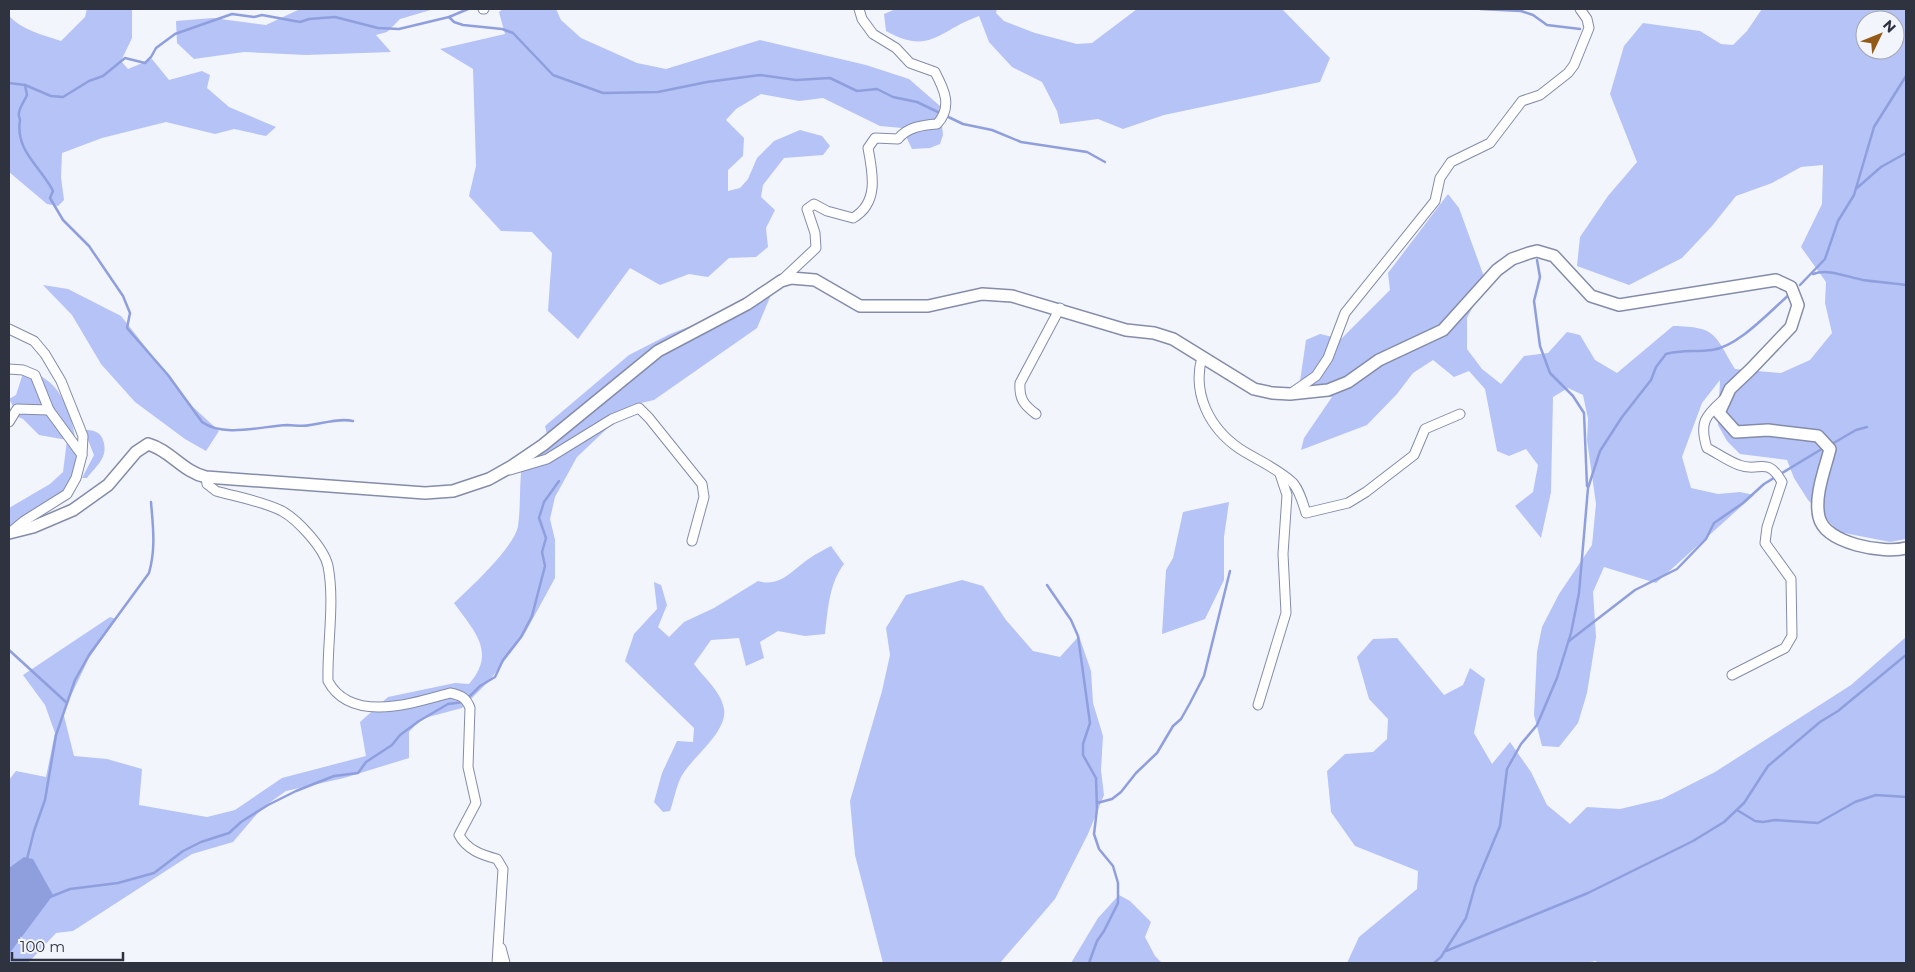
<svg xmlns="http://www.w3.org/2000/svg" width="1915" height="972" font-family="Montserrat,sans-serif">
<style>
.green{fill:#b3c1f7}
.forest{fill:#b5c3f7;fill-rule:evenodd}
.water{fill:#8f9fde}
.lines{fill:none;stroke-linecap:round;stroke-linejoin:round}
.stream{stroke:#8f9fde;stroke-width:2.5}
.minor-casing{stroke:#848caa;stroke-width:11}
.tertiary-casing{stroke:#848caa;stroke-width:14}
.minor{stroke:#fff;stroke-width:9}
.tertiary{stroke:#fff;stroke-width:11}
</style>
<rect width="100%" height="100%" fill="#f3f5fc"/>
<path class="green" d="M84,430C93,430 100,431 103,440C109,457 97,465 87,478H82L94,455Z"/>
<g class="forest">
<path d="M87,9H132V38L121,61L128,69L152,59L169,80L202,71L210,75L207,88L229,107L276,127L266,136L234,129L215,134L166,122L102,138L62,153L61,177L64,200L58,206L47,204L9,172V16C22,30 43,35 61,41L85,17Z"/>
<path d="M300,9H434L400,19L387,32L376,35L391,52L306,55L244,52L194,59L177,43L176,21L213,18L266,25Z"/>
<path d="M503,9H556L561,20L581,38L637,63L666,69L760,40L866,65L909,79L940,106L943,135L940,144L930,148L912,149L902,128L880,126L823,98L799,101L761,94L736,109L726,120L744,138L743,156L728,170V191L740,188L748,179L757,158L774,141L800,130L822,136L830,146L823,155L784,158L763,185L761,197L775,210L766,228L768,247L756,257L729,258L708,277L689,274L660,285L630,268L578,339L548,311L552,253L532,232L501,231L469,196L476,166L473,69L440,49L505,34L499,12Z"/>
<path d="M896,9H997L996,13L1004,21L1035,33L1077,44L1092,43L1137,9H1282L1330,58L1320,82L1164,115L1123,129L1098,119L1060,124L1057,111L1042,82L1012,67L989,42L979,16C939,30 930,56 886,31L884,14Z"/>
<path d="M1762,9H1906V539L1890,542L1839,532L1808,500L1794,478L1787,460L1740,454L1727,441L1718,425L1720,380L1702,403L1682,457L1691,488L1718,494L1740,492L1754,495L1656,583L1604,567L1593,592L1596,637L1587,693L1578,723L1559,747L1542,746L1534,715L1537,652L1542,627L1559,594L1592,545L1596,504L1587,440L1588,419L1583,395L1568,388L1553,397L1551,492L1541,538L1515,506L1533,492L1538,465L1526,449L1509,456L1497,451L1485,389L1469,371L1454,377L1433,360L1413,373L1397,394L1367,425L1301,450L1304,438L1332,397L1298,395L1306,340L1320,334L1341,339L1390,290L1388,273L1448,194L1459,208L1486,282L1467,318V349L1482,369L1501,384L1524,356L1548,353L1567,332L1580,335L1595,360L1617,373L1673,326C1717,327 1714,334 1735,369L1781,373L1810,360L1832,333L1825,303L1826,282L1801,247L1822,204L1823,165L1801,167L1772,183L1736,196L1712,226L1682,258L1629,285L1577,266L1580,237L1608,196L1637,162L1610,94L1624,46L1643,23L1700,31L1721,44L1733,45L1747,31ZM1865,20H1895V50H1865Z"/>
<path d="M43,285L68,289L121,316L193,407L219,431L206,451L185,439L135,402L101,364L72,315Z"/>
<path d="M771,295L757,328L654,400L632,405L577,457L555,497L550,519L555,540V578L524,635L489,681L462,708L421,719L409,732V758L344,778L286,791L262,808L233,842L192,854L73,931L56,933L28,963H9V780L16,771L46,777L55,733L45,705L23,675L110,617L116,619L89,658L63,712L74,756L107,759L142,769L139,805L207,817L235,810L282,778L366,756L360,722L388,697L455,683L469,684C497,652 474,631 454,603C470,588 515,546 518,526C521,506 519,485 522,464L549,443L545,426L629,355L670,334Z"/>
<path d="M25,367C32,372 41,375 48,381C71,398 85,455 70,481C58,501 29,515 9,527V508L50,484L63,472L67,440L39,435L23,419L13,415V406L9,399L16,395Z"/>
<path d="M1229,502L1224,537V580L1205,619L1162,634L1166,570L1173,558L1183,512Z"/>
<path d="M831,546L844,564C829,584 828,609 825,634L805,636L778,631L760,642L764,658L746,666L739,638L711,640L694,664C704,678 721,691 724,709C728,732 691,758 681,777C676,787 674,800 670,811L663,812L654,802L662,773L677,741L693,742L694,728L625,661L634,634L657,609L654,582L661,585L667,605L658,627L669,637L684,622L714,608L758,581C781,588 793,569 810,558C817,553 824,550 831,546Z"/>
<path d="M962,580L983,586L1006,620L1033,651L1060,657L1079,636L1091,671L1093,703L1103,736L1101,770L1104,795L1088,834L1055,899L1000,963H883L855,855L850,801L882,691L890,655L886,628L906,595Z"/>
<path d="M1906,637V963H1597L1596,961L1584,963H1347L1359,937L1417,889L1418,871L1355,846L1331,812L1327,771L1345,754L1373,752L1387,739L1388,719L1369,699L1357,657L1373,639L1397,638L1444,695L1463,685L1470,668L1485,679L1474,733L1492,764L1510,742L1531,772L1547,805L1570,824L1587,807L1620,809L1662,799L1715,772L1851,685Z"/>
<path d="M1119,895L1130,901L1151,922L1145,937L1155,956L1162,963H1071L1098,918Z"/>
</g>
<path class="water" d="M24,857L33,859L53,895L9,954V868Z"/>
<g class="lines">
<g class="stream">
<path d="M1480,9L1521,11L1533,15L1547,25L1580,29"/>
<path d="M449,17L454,22L463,25L502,29L513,33L553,75L603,93L658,92L707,82L760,75L796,80L830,78L857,91L877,89L893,97L917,102L963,124L992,130L1021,142L1087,152L1105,162"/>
<path d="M9,83L25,85L51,96L63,97L89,81L103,76L125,58L145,63L151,57L156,48L175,34L232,14L254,17L262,15L300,22L309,19L335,17L378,28L399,29L449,17L468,9"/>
<path d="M25,85L27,95C25,100 19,108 19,113C18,115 20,118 20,120C15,151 41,167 53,191L50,198L63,220L89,246L123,296L130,313L127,328L168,375L202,422C224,438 262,426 287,425C294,425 303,427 310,425C324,423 339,418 353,421"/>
<path d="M1857,188L1881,167L1906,153"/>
<path d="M1537,260L1540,277L1534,301L1540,346L1550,373L1573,396L1584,413L1587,486"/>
<path d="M1813,274C1828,268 1847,277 1863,280C1877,282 1892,283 1906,285"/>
<path d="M1800,285L1825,259L1838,221L1854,195L1874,127L1906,76"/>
<path d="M1830,445L1856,430L1867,427"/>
<path d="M1047,585L1071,620L1078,636L1090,723L1083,744V755L1096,778L1097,809L1094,834L1099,849L1113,866L1118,883V903L1104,931L1097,941L1089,963"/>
<path d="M1569,641L1635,590L1677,569L1706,539L1714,523L1743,503L1764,484L1825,447"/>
<path d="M9,650L67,703"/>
<path d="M468,698L480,686L495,677L503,660L521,637L532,616L545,566L542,552L546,538L539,518L544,502L559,481"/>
<path d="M1097,803L1112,799L1121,792L1136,773L1157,753L1173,726L1181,719L1190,703L1204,676L1230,571"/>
<path d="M1737,810L1755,821L1763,822L1775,820L1818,823L1855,802L1876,795L1906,797"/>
<path d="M27,859L34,831L45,800L56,735L75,680L89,655L149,573C156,548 153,527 151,502"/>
<path d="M50,897L70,889L118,883L154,873L183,851L201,842L229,833L241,822L268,805L296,791L334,776L358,773L366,762L392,745L400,735L419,721L448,704L464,702"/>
<path d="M1446,951L1588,893L1693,841L1724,822L1744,803L1768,766L1820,722L1838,711L1906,655"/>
<path d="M1434,963L1441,957L1466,918L1475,886L1500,826L1507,769L1521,744L1537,725L1557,678L1571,633L1579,593L1588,488L1600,451L1622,417L1651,380L1656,367L1666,354C1681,350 1696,352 1712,350C1738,347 1770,311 1790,294"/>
</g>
<g class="minor-casing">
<g id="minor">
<path d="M483,9H484"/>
<path d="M783,279L816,248L815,233L807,209L814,204L827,211L853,218C879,203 873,174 868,148L875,138L898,139C907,127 923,125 937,124C953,107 944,89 935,72L910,63L896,48L873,34L862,19L859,9"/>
<path d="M9,329L34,341L45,354L61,381L83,436L82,455L76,478L67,494L24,521L12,531"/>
<path d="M1202,357C1192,393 1209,428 1240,449C1257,460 1277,468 1292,482C1299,489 1303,503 1306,513L1348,503L1366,492L1414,455L1425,429L1460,414"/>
<path d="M9,369L23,370L35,375L49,410L82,455"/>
<path d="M1290,394L1316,376L1328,358L1345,313L1435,201L1440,178L1451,162L1490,143L1522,101L1540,95L1568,73L1574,65L1589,28L1587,19L1580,9"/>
<path d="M1723,400C1705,416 1699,423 1707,448C1717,453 1728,461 1739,465C1759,473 1767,455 1782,482L1767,527L1765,543L1791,579L1792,636L1785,648L1732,675"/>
<path d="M1036,414C1024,405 1019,399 1020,383L1060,308"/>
<path d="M9,422L17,409L49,410"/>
<path d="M510,470L547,459L612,419L639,408L649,418L702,484L704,497L692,541"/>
<path d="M206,477L207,484L216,491C237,497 262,501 282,511C298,520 324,548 328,566C335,603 327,643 328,681C351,724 413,703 450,693C460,695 466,697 470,708L468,767L476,803L459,835C467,850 482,855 497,859L503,869L497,963"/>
<path d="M1258,705L1286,613L1283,554L1287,495L1280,474"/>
<path d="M501,948L505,963"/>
</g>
</g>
<g class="tertiary-casing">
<path id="tertiary" d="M9,533L33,527L73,510L108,485L136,452L148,444C170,450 183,472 206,477L425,493L453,491L489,479L512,466L543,445L658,351L747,304L781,281L791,278L815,280L860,306H928L982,294L1012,296L1126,330L1154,333L1173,339L1254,389L1272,393L1290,394L1328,390L1348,382L1379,360L1443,330L1497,270L1512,259L1529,253L1537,251L1554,256L1591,296L1619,305L1776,280L1791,287L1798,305L1791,327L1751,369L1730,389L1719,413L1736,432L1768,430L1818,436L1830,449C1825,469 1814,496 1819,517C1825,544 1884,554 1906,548"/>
</g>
<use href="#minor" class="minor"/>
<use href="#tertiary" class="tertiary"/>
</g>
<rect width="1915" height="972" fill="none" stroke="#2f333f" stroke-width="20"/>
<g transform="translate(1880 35) rotate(47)"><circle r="24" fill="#f3f5fc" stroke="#a5a7b0"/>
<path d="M0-4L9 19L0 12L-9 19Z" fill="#935917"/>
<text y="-8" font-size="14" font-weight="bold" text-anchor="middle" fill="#2f333f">N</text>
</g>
<path d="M12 952v8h111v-8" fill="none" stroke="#2f333f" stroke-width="2.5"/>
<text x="20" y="952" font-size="15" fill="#2f333f" stroke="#f3f5fc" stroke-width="4" paint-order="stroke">100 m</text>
</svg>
